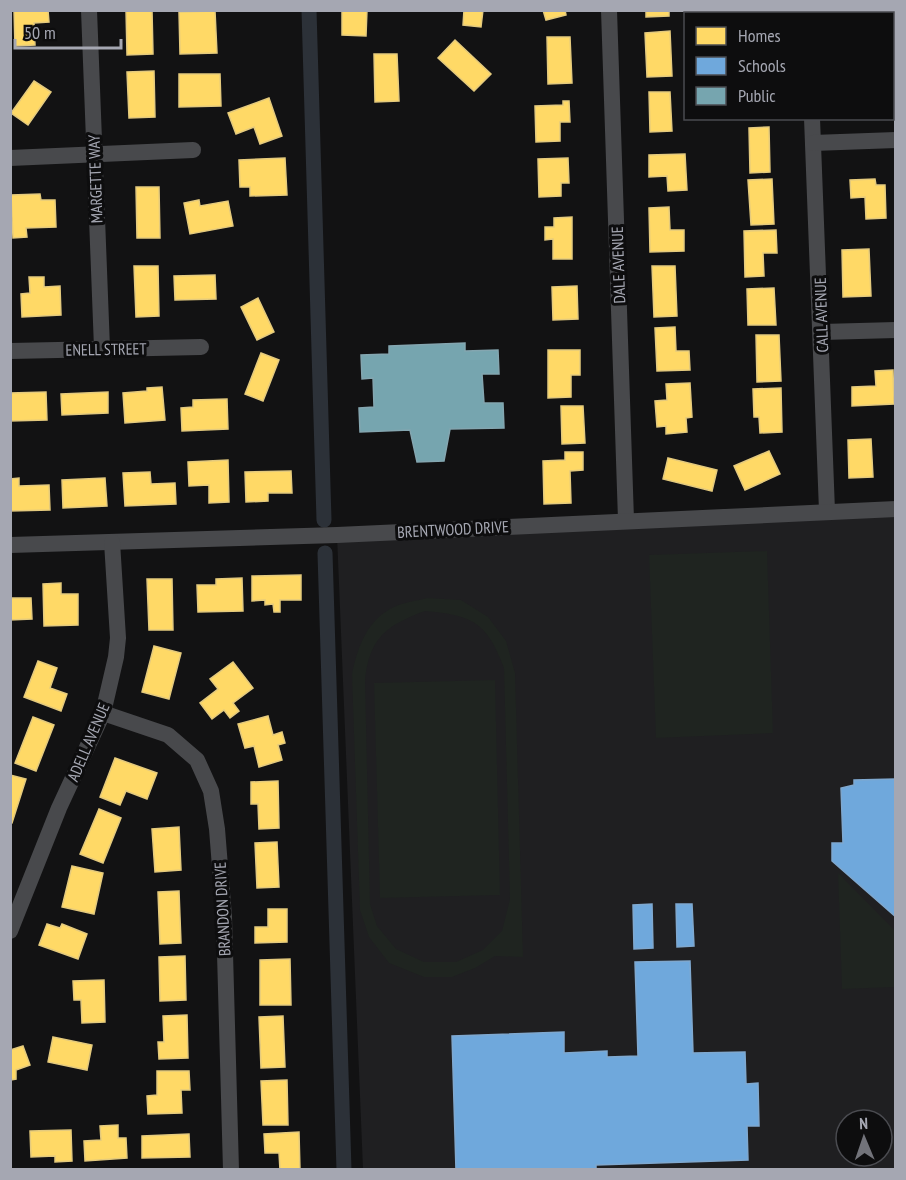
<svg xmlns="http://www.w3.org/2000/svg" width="906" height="1180" font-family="'PT Sans Narrow',sans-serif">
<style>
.built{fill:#1f1f21;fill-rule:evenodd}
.green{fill:#1f2420;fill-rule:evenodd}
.homes{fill:#ffd966;stroke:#e4ca7d;stroke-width:1.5}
.schools{fill:#6fa8dc;stroke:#7fa8cf;stroke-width:1.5}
.public{fill:#76a5af;stroke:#84a6b0;stroke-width:1.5}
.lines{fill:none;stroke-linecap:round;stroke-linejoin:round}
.canal{stroke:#2c3138;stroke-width:15}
.minor{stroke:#48494c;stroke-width:16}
.labels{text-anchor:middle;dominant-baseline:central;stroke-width:6;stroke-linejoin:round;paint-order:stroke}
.street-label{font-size:16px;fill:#a5a7b2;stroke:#0d0d0e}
</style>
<rect width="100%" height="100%" fill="#121213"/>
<path class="built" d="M895,509V1169H363L337,535ZM846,1120H882V1156H846Z"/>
<g class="green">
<path d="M767,551L773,733L656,738L649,555Z"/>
<path d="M427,598L461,600L488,617L506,641L515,673L523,957L495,956L475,968L452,977H424L389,963L369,937L360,910L352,674C358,646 367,620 394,607C404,602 417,601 427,598ZM425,611C472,615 487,622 504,668L510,899L502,931L483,950L456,962H424L396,949L377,926L370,904L365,679C370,637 387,625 425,611Z"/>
<path d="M495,680L500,895L380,898L374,683Z"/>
<path d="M838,873L895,931V987L842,989Z"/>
</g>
<g class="homes">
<path d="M14,10H48L49,22L34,23L35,45L15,46Z"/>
<path d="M126,10H152L153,54L127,55Z"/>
<path d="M342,10H367L366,36L342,35Z"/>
<path d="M464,10H483L481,27L463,25Z"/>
<path d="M543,10H565L566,15L546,20Z"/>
<path d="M646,10H669V16L646,17Z"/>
<path d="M215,11L217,53L180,54L179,12Z"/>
<path d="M670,31L672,76L647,77L645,33Z"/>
<path d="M547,37H570L572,83L548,84Z"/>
<path d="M455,40L491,74L474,91L438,58Z"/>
<path d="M374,54H397L399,101L375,102Z"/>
<path d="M154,71L155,117L129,118L127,72Z"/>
<path d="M179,74H220L221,106L179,107Z"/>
<path d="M34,81L51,92L28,125L11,113Z"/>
<path d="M649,92H670L672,131L650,132Z"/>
<path d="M269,98L282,136L260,144L254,127L236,134L228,113Z"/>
<path d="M563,101H569L570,122H560V141L536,142L535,106L563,105Z"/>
<path d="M769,127L770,172L750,173L749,128Z"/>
<path d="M685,154L687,190L668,191L667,176L649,177V155Z"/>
<path d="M285,158L287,195L250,196V187H240L239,160Z"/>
<path d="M568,158L569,183H561V196L539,197L538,159Z"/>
<path d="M772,179L774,224L751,225L748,180Z"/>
<path d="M875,179L876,185H885L886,218L866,219L865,197L851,198L850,180Z"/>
<path d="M136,187H159L160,238H137Z"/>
<path d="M40,194L41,200H55L56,227L26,228L27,237L13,238L11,195Z"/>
<path d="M199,200L200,206L228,201L233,226L190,234L184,203Z"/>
<path d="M669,207L670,230H684V251L650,252L649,208Z"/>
<path d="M572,217V259H553V239L545,240V227H554V218Z"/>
<path d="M776,230L777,253H763L764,276L745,277L744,231Z"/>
<path d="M869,249L871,296L843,297L842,250Z"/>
<path d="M134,266H158L159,316L136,317Z"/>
<path d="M652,266H675L677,316L654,317Z"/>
<path d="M215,275L216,299L175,300L174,276Z"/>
<path d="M29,277H44V287L60,286L61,315L22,317L21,294L30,293Z"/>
<path d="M577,286L578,319L553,320L552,287Z"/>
<path d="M774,288L776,325H748L747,289Z"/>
<path d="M258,298L274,332L257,340L241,307Z"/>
<path d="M675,327L676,351H689L690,370L657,371L655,328Z"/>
<path d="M756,335H779L781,381L757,382Z"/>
<path d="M548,350H580V375H571V397L548,398Z"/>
<path d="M261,353L279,360L263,401L245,394Z"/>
<path d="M893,370L894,404L852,406V387L876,386L875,371Z"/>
<path d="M690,383L692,417L686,418L687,432L666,434V426L657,427L655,401L667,400L666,384Z"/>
<path d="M162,387L165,420L125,423L123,393L147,391V388Z"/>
<path d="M781,388L782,432L760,433L759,417H754L753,389Z"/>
<path d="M46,392L47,420L10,421V393Z"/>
<path d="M108,392V413L62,415L61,394Z"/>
<path d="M227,399L228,429L182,431L181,408L193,407V400Z"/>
<path d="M561,406H583L585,443L562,444Z"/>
<path d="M871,439L873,477L849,478L848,440Z"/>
<path d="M769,451L780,474L745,490L734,466Z"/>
<path d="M565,452H583V470L570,471L571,503L544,504L543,461L565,460Z"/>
<path d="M668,458L717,470L712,491L663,479Z"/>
<path d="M228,460L229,502L209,503V485L189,486L188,462Z"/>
<path d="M291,471L292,493H268V501L246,502L245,472Z"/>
<path d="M150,472L151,484L175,483L176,504L125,506L123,473Z"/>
<path d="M19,478V486L49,485L50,510L10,511V479Z"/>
<path d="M105,478L107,506L63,508L62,480Z"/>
<path d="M301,575V600H280V612H274L273,604L265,605V600L252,601V576Z"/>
<path d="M242,578L243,611L198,612L197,585H216V579Z"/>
<path d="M147,579H172L173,630H149Z"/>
<path d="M61,583V594H78V625L44,626L43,584Z"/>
<path d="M10,598H31L32,619L10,620Z"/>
<path d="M154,646L181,653L169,699L142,692Z"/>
<path d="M38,661L57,668L50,688L67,694L61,711L24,697Z"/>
<path d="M233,662L253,688L233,703L239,711L230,718L224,710L212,719L200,703L218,689L210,679Z"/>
<path d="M268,716L273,735L282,732L285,743L278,745L282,760L259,767L254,746L245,748L238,724Z"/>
<path d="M33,717L54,725L36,771L15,763Z"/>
<path d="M115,758L157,773L147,799L126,791L120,805L100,797Z"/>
<path d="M10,775L26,779L12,823H10Z"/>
<path d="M278,781L279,828L259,829L258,804H251V782Z"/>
<path d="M99,809L121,818L103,863L80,854Z"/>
<path d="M179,827L181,870L155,872L152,829Z"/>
<path d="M277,842L279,887L257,888L255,843Z"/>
<path d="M72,866L103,873L94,914L62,907Z"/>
<path d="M179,891L181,943L160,944L158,892Z"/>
<path d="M268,909H287V942L255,943V927H268Z"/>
<path d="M47,924L60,928L62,924L87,934L78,959L39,945Z"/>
<path d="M185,956L186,1000L160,1001L159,957Z"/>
<path d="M290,959L291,1005H260V960Z"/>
<path d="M104,980L105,1022L82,1023L81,1000H74L73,981Z"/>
<path d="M187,1015L188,1058L159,1059L158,1042H164L163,1016Z"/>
<path d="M283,1016L285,1067L261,1068L259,1017Z"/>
<path d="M53,1037L92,1045L87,1070L48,1062Z"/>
<path d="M23,1046L30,1065L16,1070V1079L10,1080V1050Z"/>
<path d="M157,1071H189L190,1090H181L182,1113L148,1114L147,1096L157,1095Z"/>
<path d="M287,1080L288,1125H263L261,1081Z"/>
<path d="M118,1125V1138H126L127,1158L85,1161L84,1141L101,1140L100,1126Z"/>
<path d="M71,1130L72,1161L55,1162V1156L31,1157L30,1131Z"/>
<path d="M299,1132L300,1170H280L279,1153H265L264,1134Z"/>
<path d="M189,1134L190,1157L142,1158V1136Z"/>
</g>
<g class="schools">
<path d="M895,779L896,785V917L832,861V843H843L841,788L854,785V780Z"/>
<path d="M652,904L653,948L634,949L633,905Z"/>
<path d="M676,904H692L694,946L677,947Z"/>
<path d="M690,961L693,1053L745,1052L746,1084L758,1083L759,1126H747L748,1160L596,1165V1170H456L452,1036L564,1032V1053L607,1051V1057L638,1056L635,962Z"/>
</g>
<path class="public" d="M465,343V351L498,350L499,374H482L484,403H503L504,428L450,429L444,461L417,462L410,430L360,432L359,408L374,407L373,378L362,379L361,355L389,354V346Z"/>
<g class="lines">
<g class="canal">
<path d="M309,10L324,520"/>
<path d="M325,553L344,1170"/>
</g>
<g class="minor">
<path d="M89,10L102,348"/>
<path d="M609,10L626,520"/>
<path d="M810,10V14"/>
<path d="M812,118L827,511"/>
<path d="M813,143L896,140"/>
<path d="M10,158L193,150"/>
<path d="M822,332L896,330"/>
<path d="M10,351L201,347"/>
<path d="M10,545L337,535L896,509"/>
<path d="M103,713L168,735L197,760L211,791L217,829L224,917L231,1170"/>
<path d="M10,931L59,808L103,713L116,657L118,638L112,542"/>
</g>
</g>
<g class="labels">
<g class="street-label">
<text transform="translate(95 179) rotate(-92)">MARGETTE WAY</text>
<text transform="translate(618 265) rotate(-92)">DALE AVENUE</text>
<text transform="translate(821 315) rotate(-92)">CALL AVENUE</text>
<text transform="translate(106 349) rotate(-1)">ENELL STREET</text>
<text transform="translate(453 529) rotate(-3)">BRENTWOOD DRIVE</text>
<text transform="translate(88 742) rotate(-67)">ADELL AVENUE</text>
<text transform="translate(222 909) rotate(-93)">BRANDON DRIVE</text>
</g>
</g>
<rect width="906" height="1180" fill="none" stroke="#a5a7b2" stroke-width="24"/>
<rect x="684" y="12" width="210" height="108" fill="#0d0d0e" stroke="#4a4b50" stroke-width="1.5"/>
<rect x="696" y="27" width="30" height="18" fill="#ffd966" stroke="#4a4b50" stroke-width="1.5"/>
<text x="738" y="42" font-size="18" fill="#a5a7b2">Homes</text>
<rect x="696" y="57" width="30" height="18" fill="#6fa8dc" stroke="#4a4b50" stroke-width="1.5"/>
<text x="738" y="72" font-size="18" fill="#a5a7b2">Schools</text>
<rect x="696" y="87" width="30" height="18" fill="#76a5af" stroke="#4a4b50" stroke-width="1.5"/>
<text x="738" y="102" font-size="18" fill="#a5a7b2">Public</text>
<g transform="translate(864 1138) rotate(358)"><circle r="28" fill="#0d0d0e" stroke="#4a4b50" stroke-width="1.5"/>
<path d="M0-4.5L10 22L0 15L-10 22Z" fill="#72737a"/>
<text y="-9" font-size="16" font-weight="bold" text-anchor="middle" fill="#a5a7b2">N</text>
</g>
<path d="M15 39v9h106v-9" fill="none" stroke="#a5a7b2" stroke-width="3"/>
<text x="24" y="39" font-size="18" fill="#a5a7b2" stroke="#0d0d0e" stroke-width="4.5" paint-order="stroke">50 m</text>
</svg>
